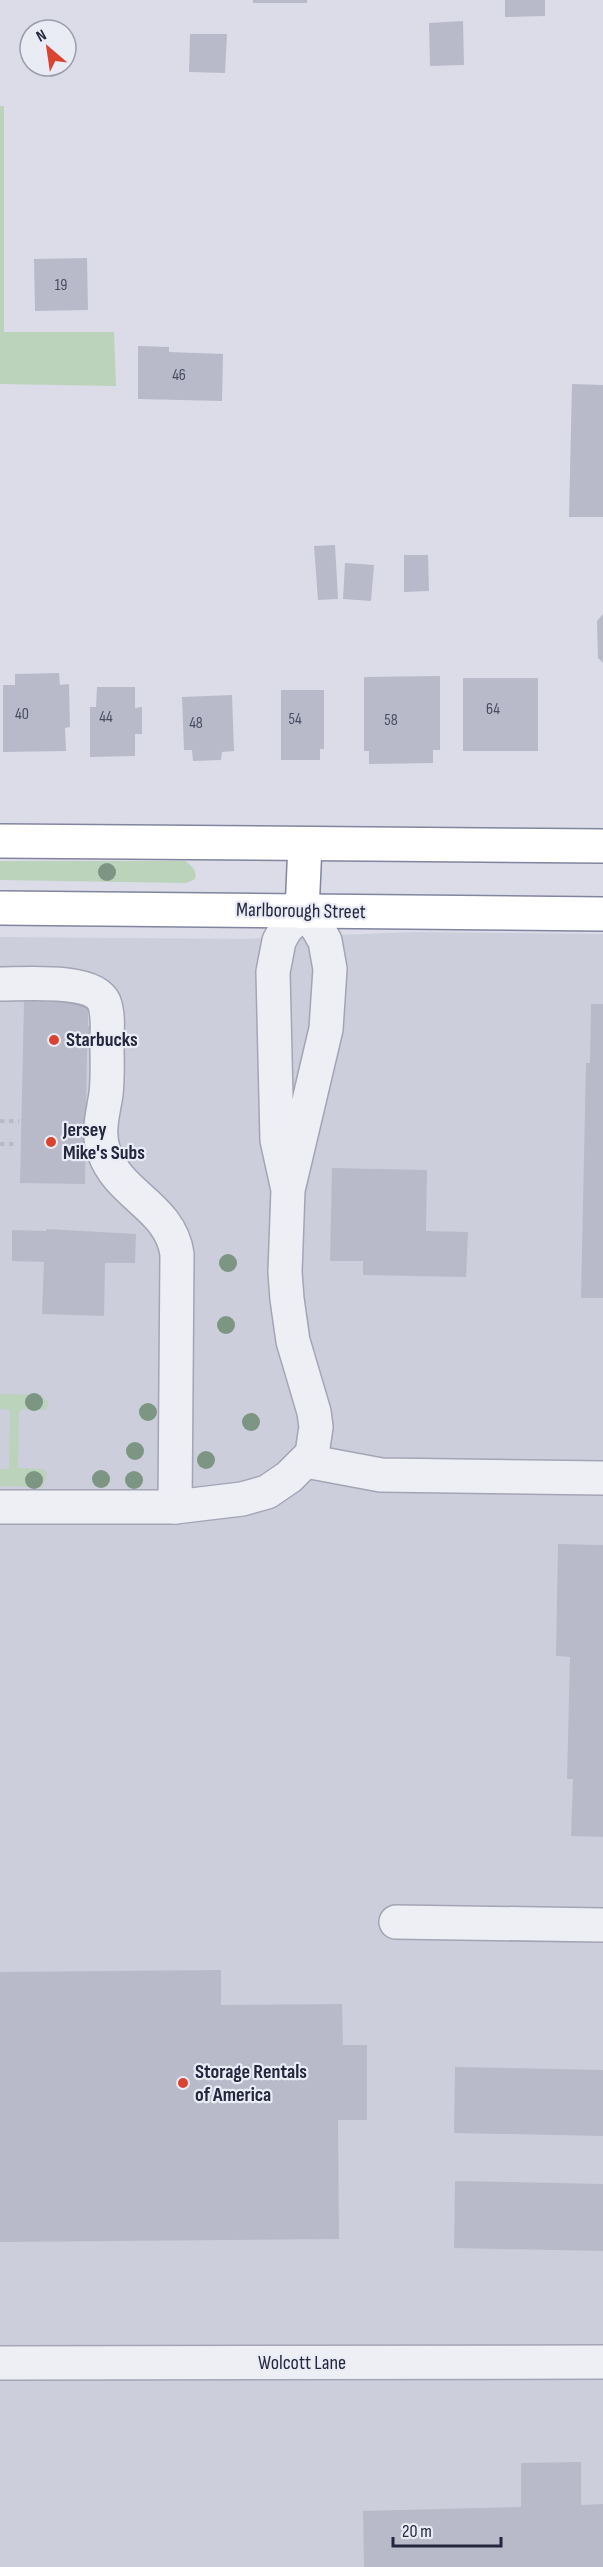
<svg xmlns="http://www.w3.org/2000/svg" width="603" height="2567" font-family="'Sofia Sans Condensed',sans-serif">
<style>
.built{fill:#cccedc}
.green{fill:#bbd2bb}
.building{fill:#b8baca}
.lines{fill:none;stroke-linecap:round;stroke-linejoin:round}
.minor-casing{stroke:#a4a5b4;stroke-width:36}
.highway-casing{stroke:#81859f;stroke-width:36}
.path{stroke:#b9bac5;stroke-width:4;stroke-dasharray:4.5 4.5;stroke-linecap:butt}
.minor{stroke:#eeeef5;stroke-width:33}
.highway{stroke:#fff;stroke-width:33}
.tree{fill:#7d9583}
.poi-dot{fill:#db4331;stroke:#eaecf5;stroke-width:2}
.labels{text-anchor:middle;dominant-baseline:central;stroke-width:4.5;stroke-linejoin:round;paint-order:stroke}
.number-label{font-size:16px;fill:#494b61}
.street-label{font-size:20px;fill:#24263e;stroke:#eaecf5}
.poi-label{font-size:20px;font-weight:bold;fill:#24263e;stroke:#eaecf5;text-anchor:start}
</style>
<rect width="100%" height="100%" fill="#dbdce7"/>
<path class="built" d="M414,932L603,934V2567H0V937L244,939Z"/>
<g class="green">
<path d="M0,106H4V332H114L116,386L0,384Z"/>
<path d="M0,861H185C192,866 197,870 195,879L186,883L0,880Z"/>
<path d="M0,1394L41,1395L48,1402L46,1410L22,1409L19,1412L18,1468L44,1469L47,1474L43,1487L0,1486V1469H9L10,1410L0,1409Z"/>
</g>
<g class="building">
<rect x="253" y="0" width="54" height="3"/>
<path d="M505,0H545V16L505,17Z"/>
<path d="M463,21L464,65L430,66L429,23Z"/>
<path d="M190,34H227L225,73L189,72Z"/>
<path d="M87,258L88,310L35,311L34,259Z"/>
<path d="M138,346L169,347V352L223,354L222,401L138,399Z"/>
<path d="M572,384L603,385V517H569Z"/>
<path d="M335,545L338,599L318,600L314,546Z"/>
<path d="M404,555H428L429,591L404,592Z"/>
<path d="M345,563L374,565L371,601L343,599Z"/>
<path d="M603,614V663L598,658L597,621Z"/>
<path d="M59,673L60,685L69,684L70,727L65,728L66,751L3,752V685H15V674Z"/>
<path d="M440,676V750H433V763L369,764V751H364V677Z"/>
<rect x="463" y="678" width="75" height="73"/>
<path d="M97,687H135V708L142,707V734H135V756L90,757V707H96Z"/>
<path d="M281,690H324V749H320V760H281Z"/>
<path d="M232,695L234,751L222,752L221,760L193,761L192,750H184L182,697Z"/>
<path d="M24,1001L88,1002V1026H99V1049H87L85,1184L20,1183Z"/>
<path d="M591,1004H603V1298H581L586,1063H590Z"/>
<path d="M332,1168L427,1170L426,1231L468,1232L466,1277L363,1275V1261H330Z"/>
<path d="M46,1229L136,1234L135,1263H105L104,1316L42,1314L44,1262L12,1261V1230L46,1231Z"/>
<path d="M558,1544L603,1545V1837L571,1836L573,1779H567L570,1657L556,1656Z"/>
<path d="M221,1970V2005L342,2004L343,2045H367V2120H338L339,2239L0,2242V1972Z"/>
<path d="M455,2067L603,2070V2136L454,2133Z"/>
<path d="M455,2181L603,2184V2251L454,2248Z"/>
<path d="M581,2462V2505L603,2504V2567H364L363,2511L521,2507V2463Z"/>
</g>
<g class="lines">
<g class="minor-casing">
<g id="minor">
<path d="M0,984C23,984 93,978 104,1002C109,1015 107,1030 107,1043C107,1060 108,1077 106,1094C103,1114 97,1132 104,1152C119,1196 170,1206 177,1254L175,1507"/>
<path d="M306,1461L381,1475L603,1478"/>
<path d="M0,1507H175L242,1499L267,1492L289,1477L312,1454L316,1427L314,1412L293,1341L287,1299L285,1272L288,1190L326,1029L330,969L325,941L317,927L302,912L285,930L279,941L273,972L277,1140L288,1190"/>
<path d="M396,1922L603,1925"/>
<path d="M0,2363L603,2362"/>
</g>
</g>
<g class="highway-casing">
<g id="highway">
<path d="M0,841L603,846"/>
<path d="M0,908L603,914"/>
<path d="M302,912L305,844"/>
</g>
</g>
<g class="path">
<path d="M0,1121H19"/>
<path d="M0,1144H18"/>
</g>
<use href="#minor" class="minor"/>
<use href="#highway" class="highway"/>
</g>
<g class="tree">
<circle cx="107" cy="872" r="9"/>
<circle cx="228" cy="1263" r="9"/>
<circle cx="226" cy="1325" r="9"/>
<circle cx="34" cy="1402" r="9"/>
<circle cx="148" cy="1412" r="9"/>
<circle cx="251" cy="1422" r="9"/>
<circle cx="135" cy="1451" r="9"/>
<circle cx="206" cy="1460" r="9"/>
<circle cx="101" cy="1479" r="9"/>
<circle cx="34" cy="1480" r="9"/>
<circle cx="134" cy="1480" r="9"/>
</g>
<g class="poi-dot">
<circle cx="54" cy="1040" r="6"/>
<circle cx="51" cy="1142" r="6"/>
<circle cx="183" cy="2083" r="6"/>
</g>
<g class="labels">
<g class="number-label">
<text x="61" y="285">19</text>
<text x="179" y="375">46</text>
<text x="493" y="709">64</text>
<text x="22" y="714">40</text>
<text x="106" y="717">44</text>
<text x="295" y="719">54</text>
<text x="391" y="720">58</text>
<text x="196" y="723">48</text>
</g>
<g class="street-label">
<text transform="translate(301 911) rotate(1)">Marlborough Street</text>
<text x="302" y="2363">Wolcott Lane</text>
</g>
<g class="poi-label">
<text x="66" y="1040">Starbucks</text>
<text x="63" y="1130">Jersey<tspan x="63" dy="23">Mike's Subs</tspan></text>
<text x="195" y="2072">Storage Rentals<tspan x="195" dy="23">of America</tspan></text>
</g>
</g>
<g transform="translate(48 48) rotate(331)"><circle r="28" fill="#eaecf5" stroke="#9b9dac" stroke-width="1.5"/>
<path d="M0-4.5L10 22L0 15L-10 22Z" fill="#db4331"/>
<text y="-9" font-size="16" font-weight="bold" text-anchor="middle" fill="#24263e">N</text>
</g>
<path d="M393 2537v9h108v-9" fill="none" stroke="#24263e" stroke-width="3"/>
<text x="402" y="2537" font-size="18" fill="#24263e" stroke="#eaecf5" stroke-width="4.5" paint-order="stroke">20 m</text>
</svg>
